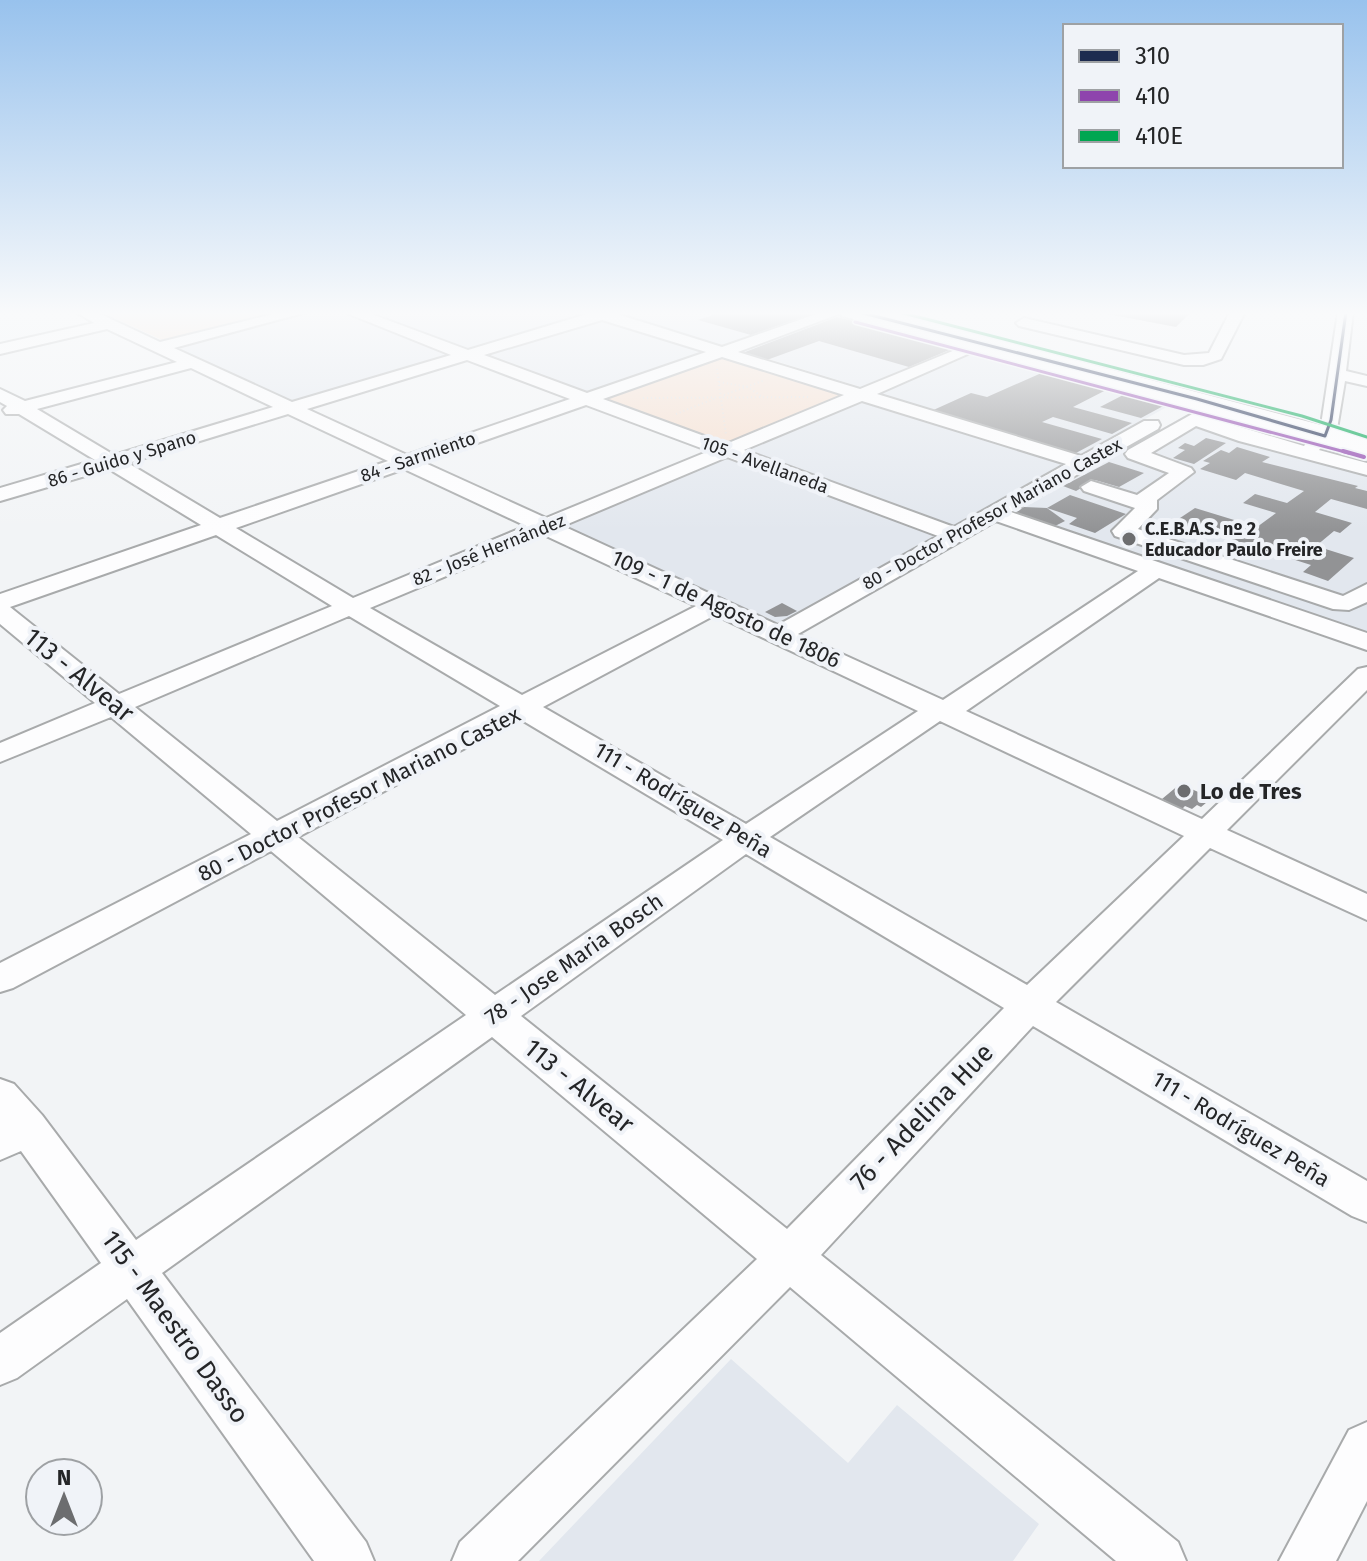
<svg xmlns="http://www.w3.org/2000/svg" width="1367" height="1561" font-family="'Fira Sans',sans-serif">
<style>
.built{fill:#e2e7ee}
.green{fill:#f6ddcc}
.building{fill:#929395}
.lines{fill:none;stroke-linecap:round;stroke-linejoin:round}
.minor-casing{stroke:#a8aaab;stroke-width:4}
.major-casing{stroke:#a8aaab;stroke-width:4}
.path{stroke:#dfe0e0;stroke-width:2;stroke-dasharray:1 3;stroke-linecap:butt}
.minor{fill:#fdfdfe;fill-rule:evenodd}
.major{fill:#fdfdfe;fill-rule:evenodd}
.bus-1-casing{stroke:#f0f3f8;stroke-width:6}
.bus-2-far1-casing{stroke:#f0f3f8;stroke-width:6}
.bus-2-casing{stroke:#f0f3f8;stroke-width:8}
.bus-3-casing{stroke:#f0f3f8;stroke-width:6}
.bus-1{stroke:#1d2b4f;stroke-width:3}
.bus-2-far1{stroke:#8e44ad;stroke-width:3}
.bus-2{stroke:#8e44ad;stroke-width:4}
.bus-3{stroke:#00a651;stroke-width:3}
.poi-dot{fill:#6c6d6f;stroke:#f0f3f8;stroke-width:3}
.labels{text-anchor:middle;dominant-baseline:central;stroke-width:8;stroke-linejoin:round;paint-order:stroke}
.far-street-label{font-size:18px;fill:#242527;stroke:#f0f3f8}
.far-poi-label{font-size:18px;font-weight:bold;fill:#242527;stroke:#f0f3f8;text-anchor:start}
.street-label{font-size:22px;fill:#242527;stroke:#f0f3f8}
.poi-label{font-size:22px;font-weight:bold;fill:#242527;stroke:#f0f3f8;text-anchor:start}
.near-street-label{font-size:26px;fill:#242527;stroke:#f0f3f8}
</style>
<rect width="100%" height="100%" fill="#f2f4f6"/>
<g class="built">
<path d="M312,312H829L1172,404L783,622H771L555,528L881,393L769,359L764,361L725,346L588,395L471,351L290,404L174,346Z"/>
<path d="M1195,410L1367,456V635L1013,514Z"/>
<path d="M731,1359L848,1463L897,1405L1039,1524L1013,1561H539Z"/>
</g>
<g class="green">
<path d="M101,312H278L162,340Z"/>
<path d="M719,356L847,396L724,446L603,399Z"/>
</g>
<g class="building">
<path d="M721,312H815V313L751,335L698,320Z"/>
<path d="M1097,312H1191L1176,327Z"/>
<path d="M837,317L953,346L954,348L909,367L819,341L764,361L740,354Z"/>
<path d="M1046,371L1110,388L1073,407L1132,423L1112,434L1053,417L1042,422L1102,439L1076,453H1063L929,412L971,393L987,397Z"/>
<path d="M1127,393L1161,402L1165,405L1141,418L1100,407Z"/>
<path d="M1206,438L1226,443L1194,464L1173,458L1185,450L1178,448L1185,443L1194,446Z"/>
<path d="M1237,447L1270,457L1262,462L1358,486L1355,488L1367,491V509L1331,499L1315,512L1352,523L1340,533L1334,531L1316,546L1354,558L1328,581L1303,572L1311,565L1203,531L1196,535L1168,526L1195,508L1257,527L1276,513L1243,503L1255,494L1287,503L1304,491L1245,473L1236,480L1200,469L1210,463L1203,461L1221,450L1229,453Z"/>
<path d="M1109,462L1144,473L1119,487L1095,480L1076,491L1063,486Z"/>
<path d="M1070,495L1126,514L1095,533L1069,524L1077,518L1047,508Z"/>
<path d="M1024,507L1047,508L1065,521L1053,527L1013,514Z"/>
<path d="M782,603L797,611L787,616L775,617L765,612Z"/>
<path d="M1180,784L1212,798L1201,807L1197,805L1192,809L1185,806L1182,809L1162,799Z"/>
</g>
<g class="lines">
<g class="minor-casing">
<g id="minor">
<path d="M76,312H96L160,342L281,312H307L174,348L292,402L451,355L344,312H366L468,350L587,314L586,312H618L617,314L722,347L822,312H844L738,352L860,389L972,343L869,312H894L1321,425L1338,312H1353L1346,371L1367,376V386L1345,381L1337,429L1367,437V449L1329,439L1319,450L1367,463V475L1239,441L1196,426L1151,453L1191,468L1194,472L1157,500V509L1138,529L1343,596L1367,584V602L1349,610L1333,609L1115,536L1112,531L1135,508L1084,491L1081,487L1091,481L1137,495L1169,473L1128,458L1125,454L1128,450L1194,413L1304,446L1313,434L986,346L877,394L1081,456L1144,421H1158L1160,425L1158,429L1011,512L1367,633V650L1159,578L966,711L1202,819L1358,669L1367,667V690L1227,830L1367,894V920L1210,848L1056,1002L1367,1181V1222L1352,1216L1033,1026L821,1255L1178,1542L1186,1561H1116L790,1287L518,1561H452L460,1542L757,1259L492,1037L162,1273L366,1542L374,1561H314L127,1299L17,1378L0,1385V1333L101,1263L21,1151L0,1160V1079L14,1084L42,1115L136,1240L466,1015L271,851L13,988L0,992V963L251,834L111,717L0,762V743L95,703L0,624V594L201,525L109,469L0,501V488L95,460L19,414H6L3,410L7,406L0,402V389L25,401L177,362L107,329L0,354V344L94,323ZM602,320L706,352L587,393L484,355ZM722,357L844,395L726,444L603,399ZM467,360L570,399L407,455L307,409ZM191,368L273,407L114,455L37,409ZM862,401L1066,464L954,527L744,450ZM586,405L709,451L546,518L423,462ZM288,414L388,461L220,518L128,463ZM727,457L938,536L778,625L563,526ZM404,469L526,526L353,598L236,528ZM996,521L1138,571L943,700L798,634ZM216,535L332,606L119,694L10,607ZM544,535L696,606L522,695L370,608ZM715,615L918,711L746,824L543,707ZM349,616L500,706L277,821L135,707ZM520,719L723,840L495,995L298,837ZM940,721L1184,836L1027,985L770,837ZM746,854L1004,1008L787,1229L521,1016Z"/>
<path d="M1230,312H1245L1221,359L1203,365H1184L1019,326L1016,323L1024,318L1184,355L1209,353Z"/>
<path d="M1367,1422V1501L1336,1561H1279L1349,1430Z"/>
</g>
</g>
<g class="major-casing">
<path id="major" d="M840,312H872L1367,442V457L842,316Z"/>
</g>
<g class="path">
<path d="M717,369L726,435"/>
<path d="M719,382L748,387L761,396"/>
<path d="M724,395L765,380"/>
<path d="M643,398L811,397"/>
<path d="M676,414L716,398"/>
</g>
<use href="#minor" class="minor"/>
<use href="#major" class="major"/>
<g class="bus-1-casing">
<path id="bus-1" d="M859,312L1197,399L1325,436L1331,420L1346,312"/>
</g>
<g class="bus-2-far1-casing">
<path id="bus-2-far1" d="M855,322L1349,453"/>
</g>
<g class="bus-2-casing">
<path id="bus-2" d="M1343,451L1364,457"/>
</g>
<g class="bus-3-casing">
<path id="bus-3" d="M899,312L1302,416L1367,437"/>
</g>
<use href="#bus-1" class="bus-1"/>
<use href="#bus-2-far1" class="bus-2-far1"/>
<use href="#bus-2" class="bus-2"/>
<use href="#bus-3" class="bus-3"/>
</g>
<linearGradient id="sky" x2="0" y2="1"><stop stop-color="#98c2ed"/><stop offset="0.59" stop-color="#f9fafb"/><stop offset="1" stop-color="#f9fafb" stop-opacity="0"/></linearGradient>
<rect width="1367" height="531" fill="url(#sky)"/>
<g class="poi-dot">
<circle cx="1129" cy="539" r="8"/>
<circle cx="1184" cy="791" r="8"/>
</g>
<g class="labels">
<g class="far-street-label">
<text transform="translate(418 457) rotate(-19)">84 - Sarmiento</text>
<text transform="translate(122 459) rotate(-17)">86 - Guido y Spano</text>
<text transform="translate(765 465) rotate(20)">105 - Avellaneda</text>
<text transform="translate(992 514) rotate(-29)">80 - Doctor Profesor Mariano Castex</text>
<text transform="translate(489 550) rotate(-22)">82 - José Hernández</text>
</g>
<g class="far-poi-label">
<text x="1145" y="529">C.E.B.A.S. nº 2<tspan x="1145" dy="21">Educador Paulo Freire</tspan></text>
</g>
<g class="street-label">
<text transform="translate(726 609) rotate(25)">109 - 1 de Agosto de 1806</text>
<text transform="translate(359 794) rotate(-27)">80 - Doctor Profesor Mariano Castex</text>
<text transform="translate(683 800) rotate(31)">111 - Rodríguez Peña</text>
<text transform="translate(574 959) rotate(-35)">78 - Jose Maria Bosch</text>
<text transform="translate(1241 1129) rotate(31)">111 - Rodríguez Peña</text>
</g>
<g class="poi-label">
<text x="1200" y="791">Lo de Tres</text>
</g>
<g class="near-street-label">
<text transform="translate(79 675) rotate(39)">113 - Alvear</text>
<text transform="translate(579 1086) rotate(39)">113 - Alvear</text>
<text transform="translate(922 1117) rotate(-46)">76 - Adelina Hue</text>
<text transform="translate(175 1327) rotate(54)">115 - Maestro Dasso</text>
</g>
</g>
<rect x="1063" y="24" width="280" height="144" fill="#f0f3f8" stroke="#9ea1a4" stroke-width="2"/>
<rect x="1079" y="50" width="40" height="12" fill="#1d2b4f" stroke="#9ea1a4" stroke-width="2"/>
<text x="1135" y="64" font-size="24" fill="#242527">310</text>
<rect x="1079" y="90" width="40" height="12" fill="#8e44ad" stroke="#9ea1a4" stroke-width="2"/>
<text x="1135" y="104" font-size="24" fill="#242527">410</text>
<rect x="1079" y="130" width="40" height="12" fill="#00a651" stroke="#9ea1a4" stroke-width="2"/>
<text x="1135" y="144" font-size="24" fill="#242527">410E</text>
<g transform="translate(64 1497)"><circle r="38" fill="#f0f3f8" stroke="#9ea1a4" stroke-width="2"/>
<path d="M0-6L14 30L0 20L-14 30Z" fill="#6c6d6f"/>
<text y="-12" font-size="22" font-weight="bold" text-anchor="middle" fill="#242527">N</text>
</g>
</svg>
